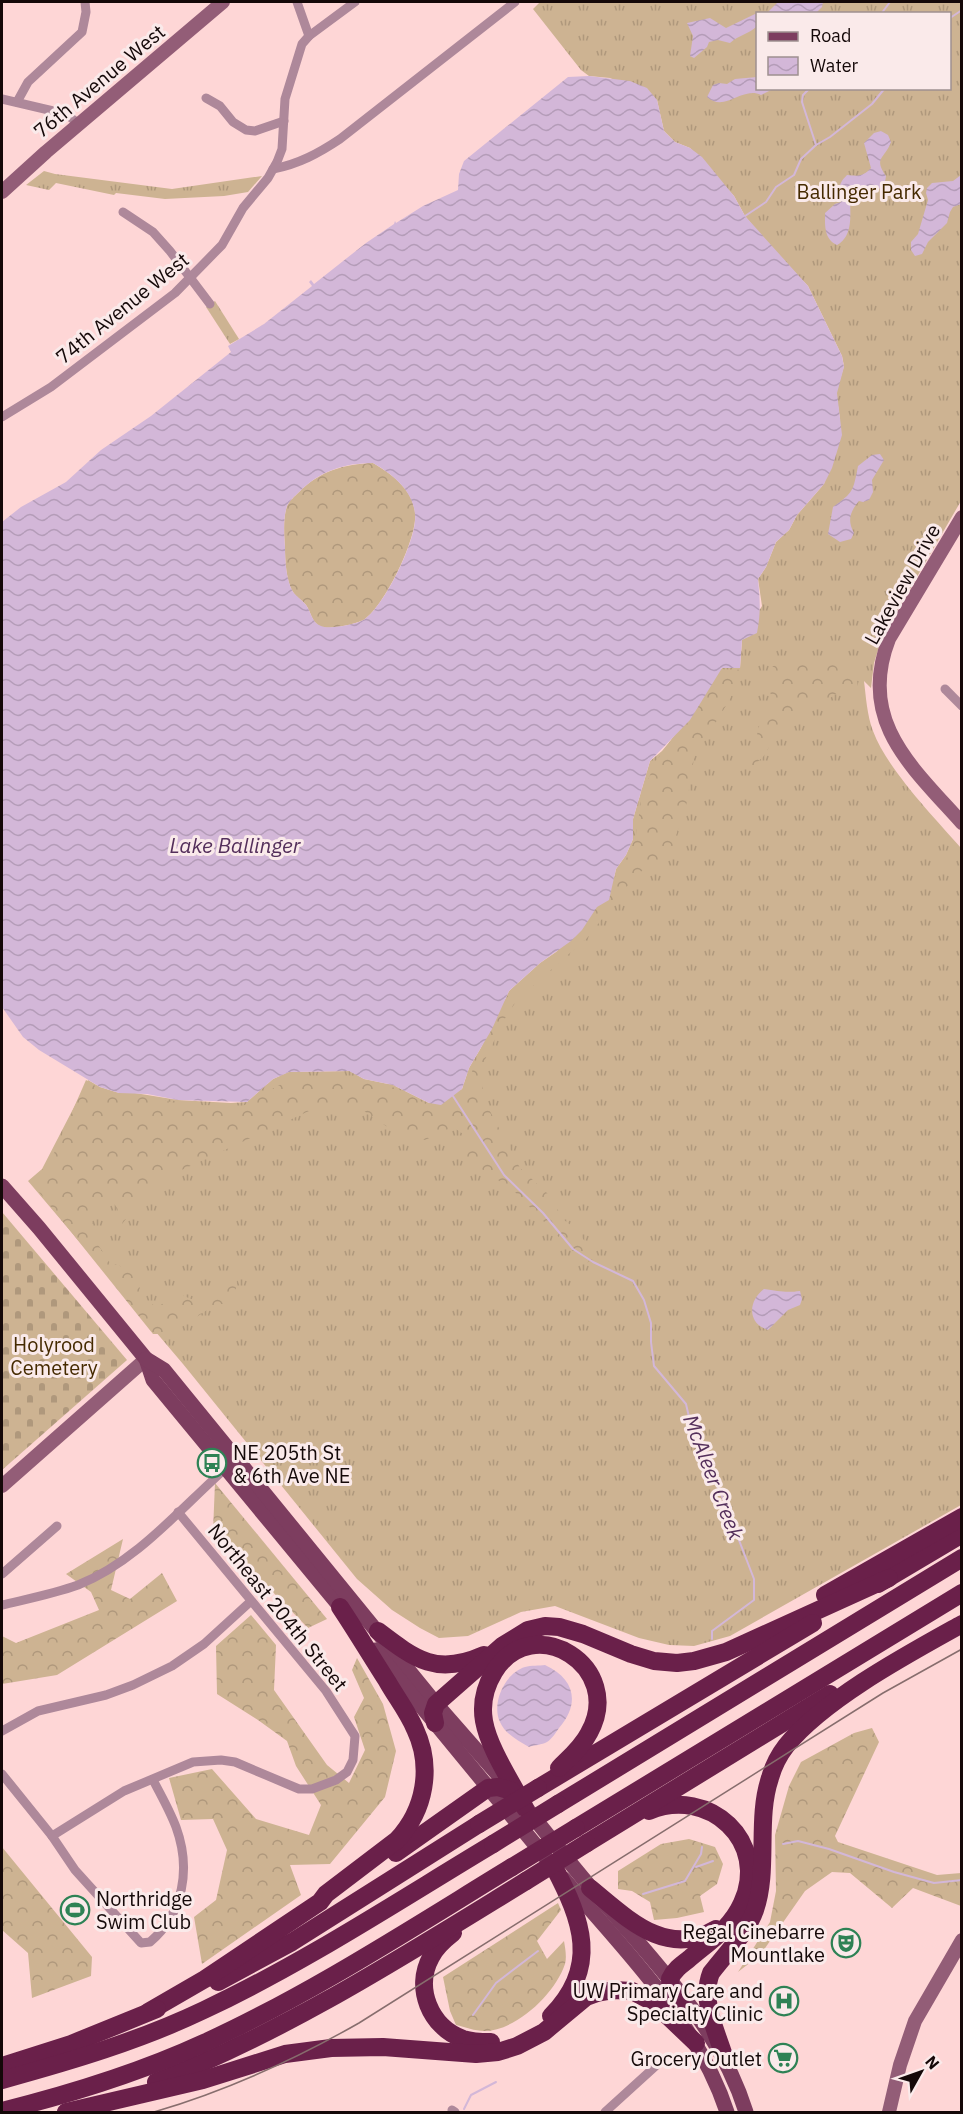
<svg xmlns="http://www.w3.org/2000/svg" width="963" height="2114" font-family="'IBM Plex Sans',sans-serif">
<style>
.grass{fill:url(#grass-tufts);fill-rule:evenodd}
.forest{fill:url(#forest-crowns)}
.cemetery{fill:url(#cemetery-stones)}
.water{fill:url(#water-waves);fill-rule:evenodd}
.lines{fill:none;stroke-linecap:round;stroke-linejoin:round}
.stream{stroke:#d3b7d8;stroke-width:2}
.street{stroke:#ae889a;stroke-width:9}
.secondary{stroke:#935d77;stroke-width:14}
.primary{stroke:#7d3d5f;stroke-width:15}
.highway{stroke:#6a204a;stroke-width:18}
.tram{stroke:#876d6d;stroke-width:1.5}
.highway-bridge{stroke:#6a204a;stroke-width:18}
.labels{text-anchor:middle;dominant-baseline:central;stroke-width:6;stroke-linejoin:round;paint-order:stroke}
.street-label{font-size:20px;fill:#140808;stroke:#faeaea}
.park-label{font-size:20px;fill:#452a00;stroke:#faeaea}
.poi-label{font-size:20px;fill:#140808;stroke:#faeaea;text-anchor:end}
.water-label{font-size:21px;font-style:italic;fill:#542f5b;stroke:#faeaea}
</style>
<defs>
<pattern id="grass-tufts" width="24" height="20" patternUnits="userSpaceOnUse" patternTransform="scale(1.5)"><rect width="24" height="20" fill="#cdb392"/><path d="M3 7l-1-3M5 7V3M7 7l1-3M15 17l-1-3M17 17v-4M19 17l1-3" fill="none" stroke="#af987c"/></pattern>
<pattern id="forest-crowns" width="20" height="18" patternUnits="userSpaceOnUse" patternTransform="scale(1.5)"><rect width="20" height="18" fill="#cdb392"/><path d="M2 6a3 3 0 1 1 6 0M12 15a3 3 0 1 1 6 0" fill="none" stroke="#af987c"/></pattern>
<pattern id="cemetery-stones" width="16" height="16" patternUnits="userSpaceOnUse" patternTransform="scale(1.5)"><rect width="16" height="16" fill="#cdb392"/><path d="M2 7V4a2 2 0 0 1 4 0v3zM10 15v-3a2 2 0 0 1 4 0v3z" fill="#af987c"/></pattern>
<pattern id="water-waves" width="16" height="10" patternUnits="userSpaceOnUse" patternTransform="scale(1.5)"><rect width="16" height="10" fill="#d3b7d8"/><path d="M0 5q4-4 8 0t8 0" fill="none" stroke="#b49cb8"/></pattern>
</defs>
<rect width="100%" height="100%" fill="#fed6d6"/>
<g class="grass">
<path d="M540,2H961V501L882,637L874,663L871,688L864,681C866,697 867,715 873,731C887,769 934,817 961,848V1505L730,1636L694,1646L669,1645L639,1638L555,1606L521,1612L468,1636L439,1638L420,1628L392,1610L357,1579L183,1364L28,1181L42,1169L88,1080L100,1087L119,1093H135L178,1100L231,1103L247,1102L273,1079L289,1072L350,1071L364,1079L393,1085L429,1103L462,1089L469,1068L492,1029L509,991L540,963L556,952L609,900L616,869L626,855L633,839V819L650,761L662,751L700,705L722,668H740L742,640L762,606L758,579L766,567L776,542L789,530L797,515L824,484L840,418L836,393L844,366L842,356L808,286L767,243L745,216L734,196L690,148L675,142L664,131L657,100L610,78L589,76L581,70L533,9ZM758,14H950V88H758Z"/>
<path d="M44,171L55,174L172,189L262,176L248,192L224,196L165,199L116,193L114,195L56,183L49,190L26,185Z"/>
<path d="M215,301L239,339L230,344L206,307Z"/>
</g>
<g class="forest">
<path d="M373,463C392,474 413,490 415,513C418,537 385,605 365,619C358,624 329,630 321,627C312,623 311,612 306,605C302,600 296,597 293,592C286,581 285,560 285,547C284,534 283,518 287,506C289,501 295,496 299,492C320,471 344,464 373,463Z"/>
<path d="M840,661C857,666 859,680 857,696L837,693L826,701L812,700L793,713L780,729L763,757L748,770L761,719L775,707C770,691 764,681 773,666Z"/>
<path d="M718,669L745,670L727,704L694,758L687,802L671,851L636,875L587,938L517,1000L504,1020L482,1066L483,1098L520,1168L548,1194L564,1220L576,1229L596,1257L585,1264L514,1191L467,1159L463,1134L453,1127L425,1140L386,1126L361,1109L309,1111L171,1175L137,1205L122,1224L113,1199L92,1220L95,1240L110,1263L139,1272L140,1295L156,1307L181,1295L194,1300L237,1281L235,1295L241,1304H216L171,1334H153L31,1182L51,1160L86,1080L103,1091L143,1096L185,1105L243,1106L279,1085L340,1076L396,1088L426,1104L444,1107L464,1092L497,1008L520,984L552,958L603,894L624,864L636,836L642,794L656,761L696,705Z"/>
<path d="M215,1483L327,1619L308,1628L213,1531Z"/>
<path d="M123,1539L111,1590L130,1599L162,1573L177,1601L57,1675L2,1684V1636L16,1643L99,1610L91,1592L66,1574Z"/>
<path d="M251,1615L276,1645L274,1690L327,1765L349,1783L365,1750L354,1717L364,1698L352,1670L357,1658L383,1704L396,1751L385,1797L330,1864L290,1865L301,1895L202,1964L194,1917L216,1900L227,1850L213,1819L181,1820L169,1778L212,1769L256,1819L309,1835L321,1805L296,1766L287,1741L258,1720L217,1694L216,1646Z"/>
<path d="M872,1728L879,1742L835,1836L838,1842L937,1875L961,1873V1906L913,1888L892,1908L850,1873L832,1872L805,1891L761,1954L738,1972L770,1922L776,1891L775,1835L789,1786L801,1762L854,1733Z"/>
<path d="M689,1839L715,1847L723,1864L717,1884L700,1896L704,1912L677,1918L654,1920L650,1902L632,1891L618,1889V1871L661,1844Z"/>
<path d="M2,1847L92,1957L91,1976L32,1998L28,1953L2,1930Z"/>
<path d="M558,1903L561,1910L537,1941L547,1959L564,1941C565,1947 567,1957 565,1964C555,1994 516,2031 484,2031C475,2031 465,2027 456,2025L450,2011L443,1977Z"/>
</g>
<path class="cemetery" d="M2,1212L127,1360L2,1470Z"/>
<g class="water">
<path d="M778,2H823L822,7L816,13H767Z"/>
<path d="M755,14L757,15V26C749,34 739,35 730,43L718,40L709,42L707,47L694,58L690,56L693,36L687,23L710,18L726,28Z"/>
<path d="M589,76L630,81L647,88L657,100L664,131L675,142L690,148L702,157L734,196L745,216L808,286L842,356L844,367L837,393L842,435L832,468L824,484L797,515L789,530L776,542L766,567L758,579C760,600 761,612 757,633L742,640L740,668H722L690,720L650,761L633,819V839L626,855L616,869L609,900L597,907L582,930L571,941L540,963L509,991L492,1029L469,1068L462,1089L441,1105L429,1103L393,1085L364,1079L349,1071L289,1072L273,1079L247,1102L178,1100L147,1094L119,1093L100,1087L39,1050L23,1037L2,1007V522L21,507L66,482L101,450L151,416L231,352L228,346L264,324L312,286L309,282L311,280L314,284L366,243L394,224L395,221L396,223L423,206L458,190L459,174L464,161L568,77ZM373,463C392,474 413,490 415,514C418,538 385,605 365,619C358,624 329,630 321,626C312,623 311,612 306,605C302,600 296,596 293,592C286,580 285,560 285,547C284,534 283,518 287,506C289,501 295,496 299,492C320,471 344,463 373,463Z"/>
<path d="M757,77L758,88L773,89L761,95C742,86 725,113 707,97L713,85L719,83L727,84L735,79Z"/>
<path d="M881,131L888,135L891,142C885,159 873,157 886,176C885,188 878,190 868,194C860,190 856,190 850,196C850,213 854,236 837,245C824,239 825,226 825,213L835,204L841,202C842,189 835,187 847,175C858,176 863,177 871,168L864,143L874,133Z"/>
<path d="M961,175V204L953,207L950,212L947,223L928,242L922,254L915,256L911,250V242L918,234L928,200L926,193L927,188L932,183L953,181Z"/>
<path d="M880,454L884,460L872,480L873,492L869,500L863,502L859,501C850,512 847,520 854,533L851,539L840,542L828,534L833,507C854,492 853,491 858,466L872,455Z"/>
<path d="M764,1289C778,1291 786,1293 800,1291L802,1299L800,1305L788,1310L768,1330C747,1323 748,1301 764,1289Z"/>
<path d="M545,1665C574,1678 581,1703 559,1728C556,1732 552,1739 547,1742C542,1745 534,1745 529,1747C519,1741 505,1734 500,1722C491,1703 505,1673 525,1667C531,1665 539,1666 545,1665Z"/>
</g>
<g class="lines">
<g class="stream">
<path d="M881,14L890,2"/>
<path d="M950,18L962,10"/>
<path d="M810,88L803,95L802,102L816,145"/>
<path d="M745,216L766,202L776,187L794,175L801,159L816,145L830,137L872,104L885,88"/>
<path d="M453,1096L504,1175L543,1213L573,1249L593,1262L633,1281L644,1300L651,1323V1342L654,1366L686,1404L692,1430L707,1467L720,1491L754,1579V1600L712,1631V1639"/>
<path d="M783,1844L798,1841L829,1849L894,1872L934,1883L962,1880"/>
<path d="M696,1867L713,1861"/>
<path d="M643,1894L685,1881L701,1854L702,1847"/>
<path d="M473,2015L496,1983L538,1951"/>
<path d="M464,2109L471,2095L496,2082"/>
</g>
<g class="street">
<path d="M309,36L355,2"/>
<path d="M206,98L220,106L233,122L246,130L255,131L284,121"/>
<path d="M2,99L66,114L79,124"/>
<path d="M17,102L28,82L82,32L86,12L85,2"/>
<path d="M273,169C299,164 319,153 340,139L515,2"/>
<path d="M123,212L153,232L170,251L210,304"/>
<path d="M2,417L51,387L175,293L222,245L243,208L268,178L277,162L282,149L285,99L302,44L309,36L297,2"/>
<path d="M945,689L962,706"/>
<path d="M2,1574L57,1526"/>
<path d="M2,1605C27,1599 53,1594 78,1585C136,1562 180,1509 226,1468"/>
<path d="M2,1731L38,1711L106,1695L133,1685L172,1666L204,1644L250,1602"/>
<path d="M2,1774L52,1836L75,1870L141,1943L150,1942C184,1913 191,1868 176,1827C170,1811 161,1795 153,1780"/>
<path d="M52,1836L124,1791L193,1762L221,1760L235,1762L299,1789H312L336,1780L347,1772L353,1760L355,1736L326,1691L178,1512"/>
<path d="M452,2110L455,2112"/>
<path d="M605,2112L659,2063"/>
</g>
<g class="secondary">
<path d="M2,192L46,152L223,2"/>
<path d="M962,517L889,639C857,721 912,767 962,823"/>
<path d="M2,1486L146,1359"/>
<path d="M889,2112L900,2065L915,2021L962,1940"/>
</g>
<g class="primary">
<path d="M2,1186L39,1228L146,1359L153,1380L347,1615"/>
<path d="M146,1359L164,1370L436,1704L508,1786"/>
<path d="M375,1650L547,1859"/>
<path d="M527,1809C555,1844 582,1879 612,1912C666,1975 721,2032 746,2112"/>
<path d="M564,1879C625,1951 697,2021 727,2112"/>
</g>
<g class="highway">
<path d="M878,1584L962,1534"/>
<path d="M825,1595L962,1517"/>
<path d="M378,1631C416,1660 437,1676 484,1655"/>
<path d="M435,1723L433,1713L436,1704L502,1646L528,1630L545,1626L559,1627L583,1634L631,1654L654,1661L677,1663L694,1661L726,1652L889,1578"/>
<path d="M538,1788L813,1623"/>
<path d="M558,1804L962,1558"/>
<path d="M525,1808C512,1782 489,1749 484,1721C481,1704 485,1687 494,1672C533,1609 626,1667 589,1733C582,1747 570,1757 559,1768"/>
<path d="M649,1811C709,1786 770,1842 742,1903C731,1928 709,1942 689,1959C681,1965 674,1970 670,1979C669,1991 679,1997 681,2008"/>
<path d="M576,1828L962,1593"/>
<path d="M587,1843L830,1694"/>
<path d="M396,1853L488,1788L498,1787L512,1791"/>
<path d="M590,1888C627,1918 666,1959 716,1929"/>
<path d="M453,1933C444,1940 436,1947 431,1957C414,1988 430,2027 463,2039C472,2042 481,2042 491,2042"/>
<path d="M218,1982L292,1942L479,1824"/>
<path d="M148,2012L205,1979L320,1902L326,1894L397,1840C425,1810 433,1767 415,1729C408,1712 396,1697 387,1681C371,1656 356,1631 340,1607"/>
<path d="M551,2016C600,1967 582,1920 554,1867"/>
<path d="M725,2059C717,2032 700,2001 711,1973C726,1953 747,1933 755,1910C769,1870 756,1819 770,1778C773,1767 779,1755 786,1746C824,1699 908,1654 962,1624"/>
<path d="M2,2066L71,2044L157,2009"/>
<path d="M2,2080C71,2061 139,2041 204,2010C304,1963 398,1901 493,1844"/>
<path d="M156,2082C287,2031 407,1954 526,1881"/>
<path d="M2,2111C70,2094 139,2073 204,2043C311,1994 412,1928 512,1867"/>
<path d="M66,2112L203,2080L285,2054L331,2048L383,2047L476,2054L498,2052L517,2046L544,2032L586,1997L597,1993L614,1990L632,1991L653,2002L696,2043"/>
</g>
<path class="tram" d="M154,2112C226,2091 294,2060 359,2023L883,1693L962,1649"/>
<g class="highway-bridge">
<path d="M479,1824L538,1788"/>
<path d="M493,1844L558,1804"/>
<path d="M512,1867L576,1828"/>
<path d="M526,1881L587,1843"/>
</g>
</g>
<defs>
<g id="bus-ring" transform="scale(1.5)"><circle r="9.5" fill="#faeaea" stroke="#2e8255" stroke-width="1.5"/><path d="M-5-6H5V4H4V6H2V4H-2V6H-4V4H-5ZM-3.5-4V0h7V-4ZM-3.5 1.2v1.5H-2V1.2ZM2 1.2v1.5H3.5V1.2Z" fill="#2e8255"/></g>
<g id="stadium-ring" transform="scale(1.5)"><circle r="9.5" fill="#faeaea" stroke="#2e8255" stroke-width="1.5"/><path d="M0-5a6.5 5 0 1 0 0 10a6.5 5 0 1 0 0-10ZM-3.5-1.8h7v3.6h-7Z" fill="#2e8255"/></g>
<g id="theatre-ring" transform="scale(1.5)"><circle r="9.5" fill="#faeaea" stroke="#2e8255" stroke-width="1.5"/><path d="M-5-5.5Q0-4 5-5.5V0Q5 5 0 6Q-5 5-5 0ZM-3.3-2.5H-1v1.5H-3.3ZM1-2.5H3.3v1.5H1ZM-2.8 1Q0 5.5 2.8 1Z" fill="#2e8255"/></g>
<g id="hospital-ring" transform="scale(1.5)"><circle r="9.5" fill="#faeaea" stroke="#2e8255" stroke-width="1.5"/><path d="M-5-5h3v3.5h4V-5h3V5h-3V1.5h-4V5h-3Z" fill="#2e8255"/></g>
<g id="supermarket-ring" transform="scale(1.5)"><circle r="9.5" fill="#faeaea" stroke="#2e8255" stroke-width="1.5"/><path d="M-6-5.5h2.5l.6 2H6L4.5 2H-2.5L-4.4-4H-6ZM-1.5 3.2a1.3 1.3 0 1 0 .1 0ZM3 3.2a1.3 1.3 0 1 0 .1 0Z" fill="#2e8255"/></g>
</defs>
<g fill-rule="evenodd">
<use href="#bus-ring" x="212" y="1463"/>
<use href="#stadium-ring" x="75" y="1910"/>
<use href="#theatre-ring" x="846" y="1943"/>
<use href="#hospital-ring" x="784" y="2001"/>
<use href="#supermarket-ring" x="783" y="2058"/>
</g>
<g class="labels">
<g class="street-label">
<text transform="translate(99 81) rotate(-40)">76th Avenue West</text>
<text transform="translate(122 308) rotate(-39)">74th Avenue West</text>
<text transform="translate(902 584) rotate(-61)">Lakeview Drive</text>
<text transform="translate(278 1607) rotate(51)">Northeast 204th Street</text>
</g>
<g class="park-label">
<text x="859" y="191">Ballinger Park</text>
<text x="54" y="1344">Holyrood<tspan x="54" dy="23">Cemetery</tspan></text>
</g>
<g class="poi-label">
<text x="233" y="1452" text-anchor="start">NE 205th St<tspan x="233" dy="23">&amp; 6th Ave NE</tspan></text>
<text x="96" y="1898" text-anchor="start">Northridge<tspan x="96" dy="23">Swim Club</tspan></text>
<text x="825" y="1931">Regal Cinebarre<tspan x="825" dy="23">Mountlake</tspan></text>
<text x="763" y="1990">UW Primary Care and<tspan x="763" dy="23">Specialty Clinic</tspan></text>
<text x="762" y="2058">Grocery Outlet</text>
</g>
<g class="water-label">
<text x="235" y="845">Lake Ballinger</text>
<text transform="translate(714 1477) rotate(69)">McAleer Creek</text>
</g>
</g>
<rect width="963" height="2114" fill="none" stroke="#140808" stroke-width="6"/>
<rect x="756" y="12" width="195" height="78" fill="#faeaea" stroke="#9e9090" stroke-width="1.5"/>
<rect x="768" y="32" width="30" height="9" fill="#7d3d5f" stroke="#9e9090" stroke-width="1.5"/>
<text x="810" y="42" font-size="18" fill="#140808">Road</text>
<rect x="768" y="57" width="30" height="18" fill="url(#water-waves)" stroke="#9e9090" stroke-width="1.5"/>
<text x="810" y="72" font-size="18" fill="#140808">Water</text>
<g transform="translate(921 2072) rotate(50)" stroke="#faeaea" stroke-width="4.5" paint-order="stroke">
<path d="M0-4.5L10 22L0 15L-10 22Z" fill="#140808"/>
<text y="-9" font-size="16" font-weight="bold" text-anchor="middle" fill="#140808">N</text>
</g>
</svg>
